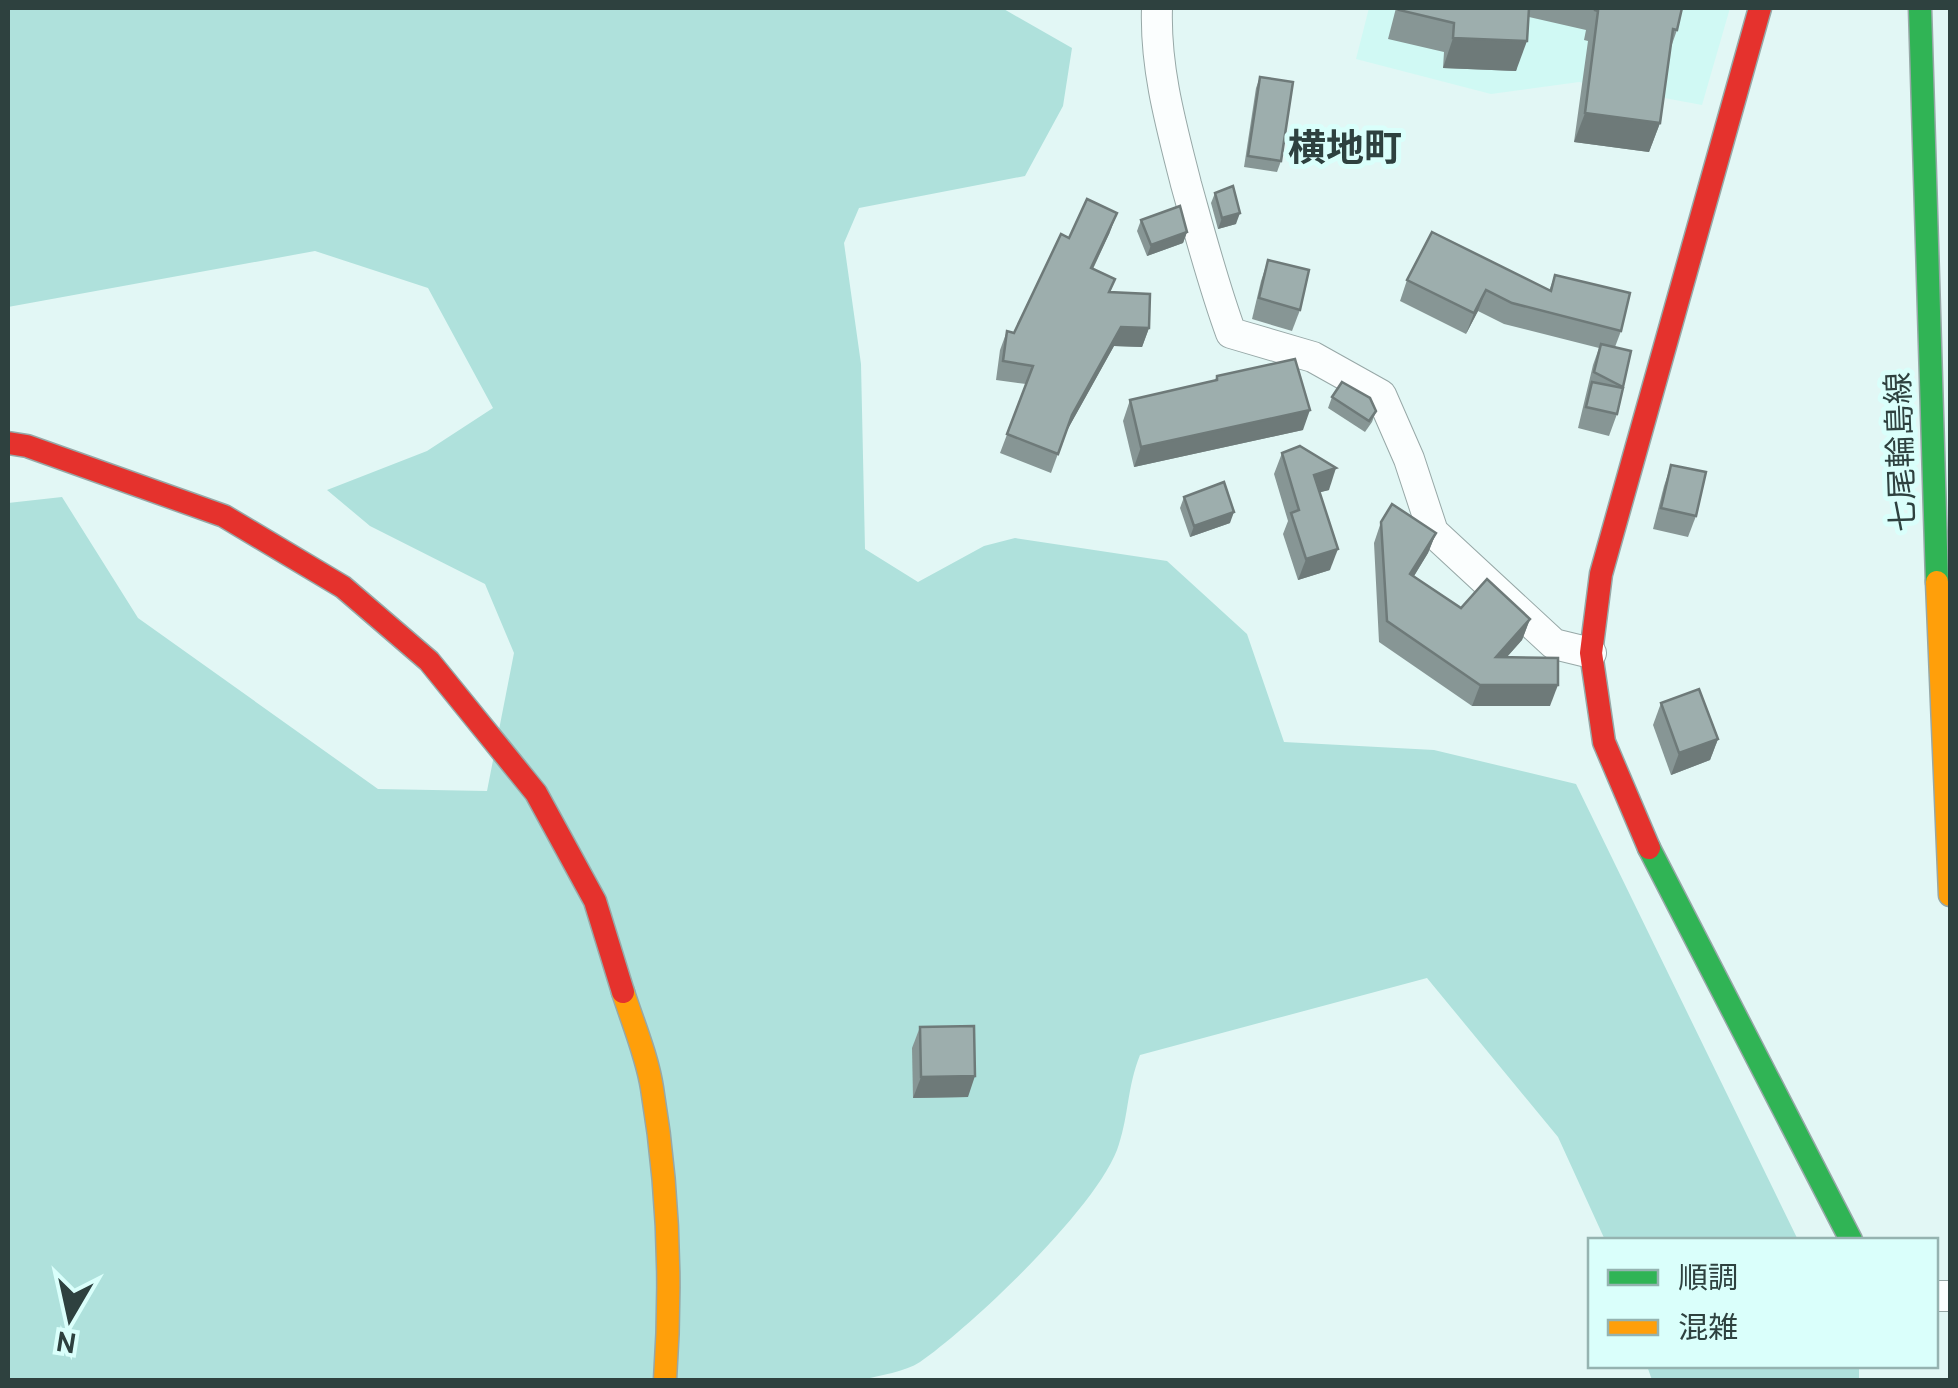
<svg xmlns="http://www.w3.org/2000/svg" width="1958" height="1388" font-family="Cabin,'Noto Sans JP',sans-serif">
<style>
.built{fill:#d0f9f4}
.forest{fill:#afe1dc}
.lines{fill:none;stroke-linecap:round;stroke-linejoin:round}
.street-casing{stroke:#97a8a7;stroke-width:32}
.fast-casing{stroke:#97a8a7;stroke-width:25}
.slow-casing{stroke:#97a8a7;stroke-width:25}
.jam-casing{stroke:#97a8a7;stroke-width:25}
.street{stroke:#fbfefe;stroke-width:30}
.fast{stroke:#30b455;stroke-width:22}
.slow{stroke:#ff9f0a;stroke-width:22}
.jam{stroke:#e5322d;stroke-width:22}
.wall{fill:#879695}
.shaded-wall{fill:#6e7a79}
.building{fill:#9daead;stroke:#6e7a79;stroke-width:2.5}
.labels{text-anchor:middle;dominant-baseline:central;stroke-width:10;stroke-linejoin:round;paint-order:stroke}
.street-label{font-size:32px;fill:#2e413f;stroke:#dafffb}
.quarter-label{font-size:38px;font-weight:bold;fill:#2e413f;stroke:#dafffb}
</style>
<rect width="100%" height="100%" fill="#e2f7f5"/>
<path class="built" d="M1369,8H1730L1702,105L1579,82L1491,94L1356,59Z"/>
<g class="forest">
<path d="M8,8H1002L1072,48L1063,106L1025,176L859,208L844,243L861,364L865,549L918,582L984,546L1015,538L1167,561L1247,634L1284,742L1434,750L1576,784L1798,1240H1605L1558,1137L1427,978L1140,1055C1127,1088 1129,1113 1119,1144C1102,1203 972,1326 920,1362C905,1372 880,1375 862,1380H8V503L62,497L138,618L378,789L487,791L514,653L485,584L370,526L327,490L427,451L493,408L428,288L315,251L8,307Z"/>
<path d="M1647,1366H1859V1380H1652Z"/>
</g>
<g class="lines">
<g class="street-casing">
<g id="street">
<path d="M1157,8C1155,68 1171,125 1186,184C1200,234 1213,284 1231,333L1313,357L1381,395L1409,459L1433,532L1554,644L1591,653"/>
<path d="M1936,1296H1950"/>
</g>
</g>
<g class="fast-casing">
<g id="fast">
<path d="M1920,8L1937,582"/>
<path d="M1649,848L1851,1240"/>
</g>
</g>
<g class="slow-casing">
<g id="slow">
<path d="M1937,582L1950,895"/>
<path d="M623,992C633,1023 647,1056 652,1088C668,1184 672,1283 665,1380"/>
</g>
</g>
<g class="jam-casing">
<g id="jam">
<path d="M8,443L27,446L224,516L343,587L429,661L536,793L595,901L623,992"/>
<path d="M1649,848L1604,742L1591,653L1601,574L1760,8"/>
</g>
</g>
<use href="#street" class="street"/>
<use href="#fast" class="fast"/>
<use href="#slow" class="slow"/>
<use href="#jam" class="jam"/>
</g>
<g class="wall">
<path d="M1396,8H1682L1677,30L1670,50L1660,123L1649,152L1574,142L1588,41L1584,40L1586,30L1529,17L1516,71L1443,68L1444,52L1388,39Z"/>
<path d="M1260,77L1281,161L1277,172L1244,167L1256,88Z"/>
<path d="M1215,193L1236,224L1218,229L1211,203Z"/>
<path d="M1141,220L1187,232L1183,243L1147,256L1137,231Z"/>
<path d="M1110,232L1093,269L1115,279L1110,292L1149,328L1142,347L1114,346L1065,434L1051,473L1000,453L1026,384L996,380L1000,350L1007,331L1014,333Z"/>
<path d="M1268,260L1300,310L1292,331L1252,319L1261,281Z"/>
<path d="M1555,275L1621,331L1615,347L1631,351L1617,414L1609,436L1578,428L1593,365L1599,348L1504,324L1478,311L1466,334L1400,301L1407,280L1549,291Z"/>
<path d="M1217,376L1303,430L1134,467L1123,421L1130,400L1215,380Z"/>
<path d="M1332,397L1376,411L1372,422L1365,432L1328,408Z"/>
<path d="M1282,453L1329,490L1320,492L1330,570L1298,580L1283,534L1288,521L1274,474Z"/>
<path d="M1671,465L1696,516L1688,537L1653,529L1664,486Z"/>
<path d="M1184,497L1230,523L1190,537L1180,508Z"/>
<path d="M1381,522L1436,533L1428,553L1414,576L1461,608L1530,619L1522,640L1507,657L1550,706H1472L1379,642L1374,543Z"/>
<path d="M1661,703L1718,739L1710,760L1671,775L1653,725Z"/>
<path d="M920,1027L968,1097L913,1098L912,1048Z"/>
</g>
<g class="shaded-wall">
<path d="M1453,38L1527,41L1516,71L1443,68Z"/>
<path d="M1585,113L1660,123L1649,152L1574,142Z"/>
<path d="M1117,213L1110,232L1084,287L1091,268Z"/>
<path d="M1240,213L1236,224L1218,229L1222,218Z"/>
<path d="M1187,232L1183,243L1147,256L1151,245Z"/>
<path d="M1486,290L1478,311L1466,334L1474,313Z"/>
<path d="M1121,327L1149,328L1142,347L1114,346L1065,434L1051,473L1072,415Z"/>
<path d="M1310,410L1303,430L1134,467L1141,447Z"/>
<path d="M1336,468L1329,490L1306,496L1314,475Z"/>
<path d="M1234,512L1230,523L1190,537L1194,526Z"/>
<path d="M1436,533L1428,553L1403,594L1410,574Z"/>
<path d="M1338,549L1330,570L1298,580L1306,559Z"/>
<path d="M1530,619L1522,640L1488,678L1496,657Z"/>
<path d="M1480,685H1558L1550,706H1472Z"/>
<path d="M1718,739L1710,760L1671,775L1679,753Z"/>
<path d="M975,1076L968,1097L913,1098L921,1077Z"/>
</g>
<g class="building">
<path d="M1400,8H1529L1527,41L1453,38L1454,23L1399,10Z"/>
<path d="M1595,8H1682L1677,30L1673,29L1660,123L1585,113L1598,11L1595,10Z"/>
<path d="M1260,77L1293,82L1281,161L1248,156Z"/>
<path d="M1233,186L1240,213L1222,218L1215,193Z"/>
<path d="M1087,199L1117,213L1091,268L1115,279L1109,292L1150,294L1149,328L1121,327L1072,415L1058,454L1007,434L1033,366L1003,361L1007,331L1014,333L1061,234L1069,238Z"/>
<path d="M1180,206L1187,232L1151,245L1141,220Z"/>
<path d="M1432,232L1551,291L1555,275L1630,293L1621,331L1512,303L1486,290L1474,313L1407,280Z"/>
<path d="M1268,260L1309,270L1300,310L1259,298Z"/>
<path d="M1601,344L1631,351L1623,387L1594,372Z"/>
<path d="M1295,359L1310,410L1141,447L1130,400L1217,380V376Z"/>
<path d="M1342,382L1370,398L1376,411L1369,421L1332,397Z"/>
<path d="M1592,382L1623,388L1617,414L1586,407Z"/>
<path d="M1300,446L1336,468L1314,475L1338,549L1306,559L1291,513L1299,510L1282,453Z"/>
<path d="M1671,465L1706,472L1696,516L1661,508Z"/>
<path d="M1224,482L1234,512L1194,526L1184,497Z"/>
<path d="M1392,504L1436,533L1410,574L1461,608L1487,579L1530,619L1496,657L1558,658V685H1480L1387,621L1381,522Z"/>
<path d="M1699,689L1718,739L1679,753L1661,703Z"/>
<path d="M974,1026L975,1076L921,1077L920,1027Z"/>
</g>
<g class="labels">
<g class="street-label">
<text transform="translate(1900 452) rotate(-92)">七尾輪島線</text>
</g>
<g class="quarter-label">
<text x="1345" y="147">横地町</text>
</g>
</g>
<rect width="1958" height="1388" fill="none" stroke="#2e413f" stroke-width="20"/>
<rect x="1588" y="1238" width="350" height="130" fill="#dafffb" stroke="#95b3b0" stroke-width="2.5"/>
<rect x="1608" y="1270" width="50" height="15" fill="#30b455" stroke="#95b3b0" stroke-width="2.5"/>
<text x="1678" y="1288" font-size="30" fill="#2e413f">順調</text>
<rect x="1608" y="1320" width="50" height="15" fill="#ff9f0a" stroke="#95b3b0" stroke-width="2.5"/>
<text x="1678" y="1338" font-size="30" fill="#2e413f">混雑</text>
<g transform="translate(70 1318) rotate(189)" stroke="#dafffb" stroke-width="8" paint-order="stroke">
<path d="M0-8L18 38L0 25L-18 38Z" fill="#2e413f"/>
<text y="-15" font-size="28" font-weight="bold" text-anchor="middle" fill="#2e413f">N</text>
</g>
</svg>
